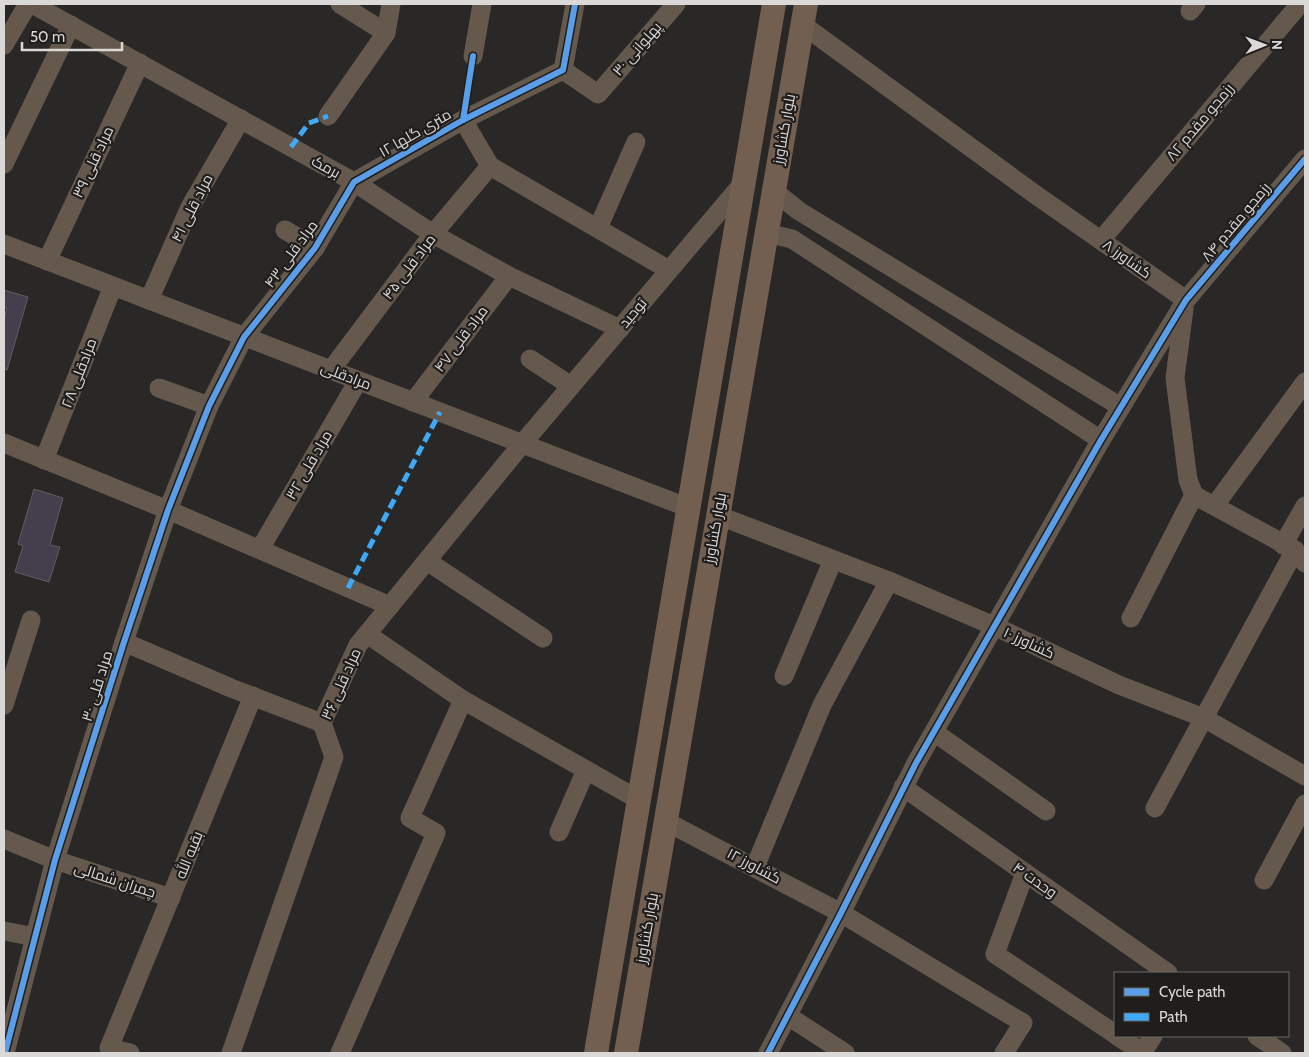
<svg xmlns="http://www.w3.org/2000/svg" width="1309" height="1057" font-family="Cabin,Cairo,sans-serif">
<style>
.building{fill:#433f4c;stroke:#5f5e5f}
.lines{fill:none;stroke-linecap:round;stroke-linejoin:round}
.minor{stroke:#65584d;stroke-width:19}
.major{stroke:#735f4f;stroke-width:24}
.quiet{stroke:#3fa9f5;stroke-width:5;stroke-dasharray:10 5;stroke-linecap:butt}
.cycleway-casing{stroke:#201e1c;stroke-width:9}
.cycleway{stroke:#5a9eea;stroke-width:6}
.labels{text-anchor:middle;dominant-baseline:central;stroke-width:4.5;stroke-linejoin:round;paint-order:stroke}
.street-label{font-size:15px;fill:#dbd9d8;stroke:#201e1c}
</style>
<rect width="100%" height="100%" fill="#292827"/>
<g class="building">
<path d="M4,290L28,297L7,370L4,369V319L7,308L4,307Z"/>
<path d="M34,489L63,498L50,545L60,547L49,582L15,572L23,546L18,544Z"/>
</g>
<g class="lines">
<g class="minor">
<path d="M32,4L354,182L433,234L509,276L620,329"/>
<path d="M340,4L386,33"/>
<path d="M1190,11L1196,4"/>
<path d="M803,25L1036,195L1186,300"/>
<path d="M4,45L28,4"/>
<path d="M473,56L482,4"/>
<path d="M563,70L598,94L676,4"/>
<path d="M328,116L386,33L391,4"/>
<path d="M463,120L490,166L669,270"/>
<path d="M4,164L71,25"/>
<path d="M774,191L799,211L1121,407"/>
<path d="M598,228L636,142"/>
<path d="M285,230L315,248"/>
<path d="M766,233L792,239L1101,440"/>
<path d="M1101,240L1300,4"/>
<path d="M4,244L689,508"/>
<path d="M47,261L140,63"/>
<path d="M149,300L190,207L241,119"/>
<path d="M1184,309L1175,378L1188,480L1194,495L1295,550L1305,563"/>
<path d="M530,359L571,386"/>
<path d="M331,370L433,234L490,166"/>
<path d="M159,388L209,406"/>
<path d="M413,402L509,276"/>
<path d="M4,443L168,510L390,606"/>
<path d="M44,460L113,286"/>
<path d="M1215,505L1305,382"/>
<path d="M717,515L889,581L994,626L1119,685L1204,718L1305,776"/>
<path d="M1283,545L1305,506"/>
<path d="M260,549L358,381"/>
<path d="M427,561L543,638"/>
<path d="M1131,618L1194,495"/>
<path d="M367,634L463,700L639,800"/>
<path d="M124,642L231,688L322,723"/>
<path d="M784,676L833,560"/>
<path d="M4,705L31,620"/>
<path d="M934,732L1046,811"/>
<path d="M903,787L1168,973"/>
<path d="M1155,808L1295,550"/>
<path d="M665,821L841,913L1023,1023L1004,1053"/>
<path d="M559,832L586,770"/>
<path d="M4,839L55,860L171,898"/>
<path d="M755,867L822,705L889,581"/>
<path d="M1025,873L995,954L1115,1034"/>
<path d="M1264,880L1305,804"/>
<path d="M4,931L35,937"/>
<path d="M788,1016L845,1053"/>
<path d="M1117,1036L1142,1052"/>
<path d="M1257,1036L1282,1053"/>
<path d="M5,1053L55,860L124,642L168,510L209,406L244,337L315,248L354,182L463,120L563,70L575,4"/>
<path d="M130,1053L109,1048L253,696"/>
<path d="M231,1053L334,757L322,723L358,645L522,444L744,182"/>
<path d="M340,1053L436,833L410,818L463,700"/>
<path d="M768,1053L841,913L916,763L1101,440L1186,300L1305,159"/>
<path d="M1142,1053L1153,1036"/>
</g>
<g class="major">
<path d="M596,1053L774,4"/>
<path d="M626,1053L806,4"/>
</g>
<g class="quiet">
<path d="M291,147L309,123L328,116"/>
<path d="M348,588L440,412"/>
</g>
<g class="cycleway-casing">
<g id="cycleway">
<path d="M463,120L473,56"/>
<path d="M5,1053L55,860L124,642L168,510L209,406L244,337L315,248L354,182L463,120L563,70L575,4"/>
<path d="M768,1053L841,913L916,763L1101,440L1186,300L1305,159"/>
</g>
</g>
<use href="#cycleway" class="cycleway"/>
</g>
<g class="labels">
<g class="street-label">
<text transform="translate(637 49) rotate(-49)">پهلوانی ۳۰</text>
<text transform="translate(1200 122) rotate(-50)">رزمجو مقدم ۸۲</text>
<text transform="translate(784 129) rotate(-80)">بلوار کشاورز</text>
<text transform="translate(415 133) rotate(-30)">۱۲ متری گلها</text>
<text transform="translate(93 162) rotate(-65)">مراد قلی ۳۹</text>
<text transform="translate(326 167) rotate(29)">برمک</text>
<text transform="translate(192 208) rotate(-63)">مراد قلی ۴۱</text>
<text transform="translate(1236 222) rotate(-50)">رزمجو مقدم ۸۴</text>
<text transform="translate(291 254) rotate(-54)">مراد قلی ۴۳</text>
<text transform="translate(1127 259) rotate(36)">کشاورز ۸</text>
<text transform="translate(409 267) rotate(-53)">مراد قلی ۴۵</text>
<text transform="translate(633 313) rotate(-50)">توحید</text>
<text transform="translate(461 339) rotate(-53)">مراد قلی ۴۷</text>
<text transform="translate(79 373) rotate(-69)">مرادقلی ۲۸</text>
<text transform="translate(346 376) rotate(21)">مرادقلی</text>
<text transform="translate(309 465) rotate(-60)">مراد قلی ۳۲</text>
<text transform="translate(715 528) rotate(-80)">بلوار کشاورز</text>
<text transform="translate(1029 643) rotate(25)">کشاورز ۱۰</text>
<text transform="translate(341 684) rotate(-66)">مراد قلی ۳۶</text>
<text transform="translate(97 686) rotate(-73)">مراد قلی ۳۰</text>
<text transform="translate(189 855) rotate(-68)">بقیه الله</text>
<text transform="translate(754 866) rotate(28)">کشاورز ۱۲</text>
<text transform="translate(115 880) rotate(18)">چمران شمالی</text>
<text transform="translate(1035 880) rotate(35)">وحدت ۴</text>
<text transform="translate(647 928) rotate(-80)">بلوار کشاورز</text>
</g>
</g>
<rect width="1309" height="1057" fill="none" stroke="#dbd9d8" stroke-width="10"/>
<rect x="1114" y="972" width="175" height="65" fill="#201e1c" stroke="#6b6967"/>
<rect x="1124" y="988" width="25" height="8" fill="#5a9eea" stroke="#6b6967"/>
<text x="1159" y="997" font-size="15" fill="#dbd9d8">Cycle path</text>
<rect x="1124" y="1013" width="25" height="8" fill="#3fa9f5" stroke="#6b6967"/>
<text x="1159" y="1022" font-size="15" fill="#dbd9d8">Path</text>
<g transform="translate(1264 45) rotate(89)" stroke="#201e1c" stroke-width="4" paint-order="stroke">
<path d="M0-4L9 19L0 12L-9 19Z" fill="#dbd9d8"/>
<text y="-8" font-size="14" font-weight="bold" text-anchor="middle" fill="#dbd9d8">N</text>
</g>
<path d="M22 42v8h100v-8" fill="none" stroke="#dbd9d8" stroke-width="2.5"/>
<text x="30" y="42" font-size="15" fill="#dbd9d8" stroke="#201e1c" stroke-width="4" paint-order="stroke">50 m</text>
</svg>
